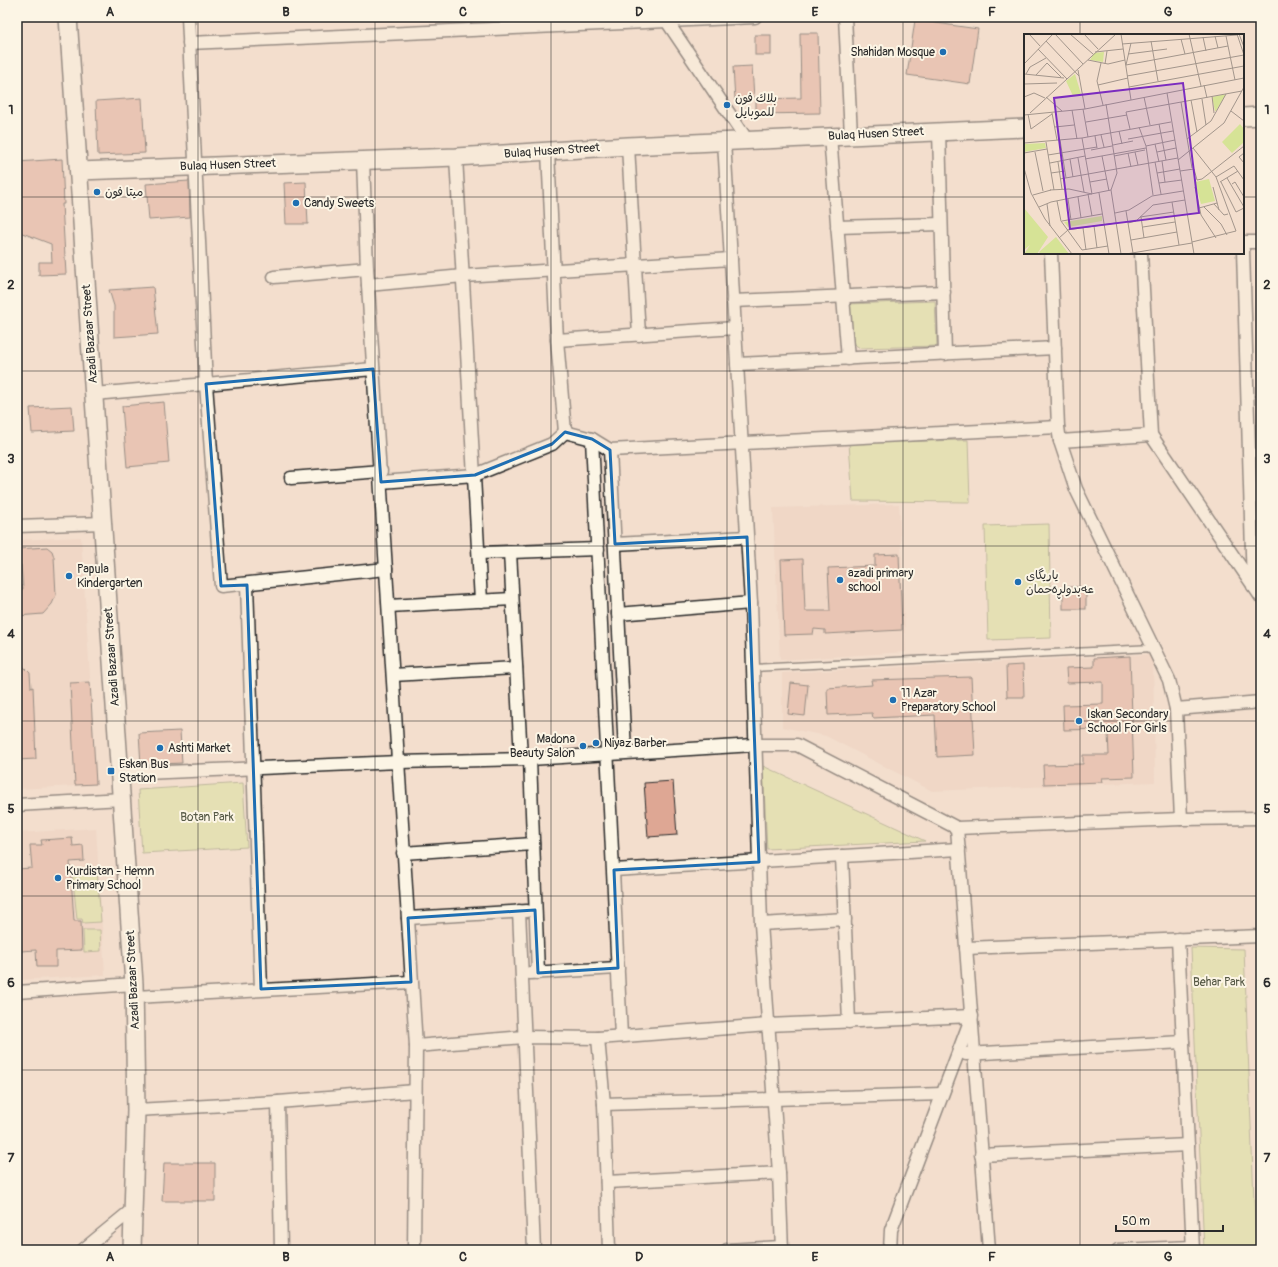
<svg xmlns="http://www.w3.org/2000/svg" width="1278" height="1267" font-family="Pangolin,'Playpen Sans Arabic',sans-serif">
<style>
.built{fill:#edcebc}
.green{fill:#d6e396;stroke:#808760}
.building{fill:#dea794;stroke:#2b2b2b}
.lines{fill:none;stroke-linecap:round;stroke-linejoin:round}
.lane-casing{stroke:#2b2b2b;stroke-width:9}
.street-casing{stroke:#2b2b2b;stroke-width:15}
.secondary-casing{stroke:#2b2b2b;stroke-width:20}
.lane{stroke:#fcf5e5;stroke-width:6}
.street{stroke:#fcf5e5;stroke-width:12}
.secondary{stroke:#fcf5e5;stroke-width:17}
.marked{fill:none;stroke:#1f6fb2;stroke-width:3;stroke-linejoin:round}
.grid{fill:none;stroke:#2b2b2b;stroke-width:1;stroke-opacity:0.55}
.poi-dot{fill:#1f6fb2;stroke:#fcf5e5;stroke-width:1.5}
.labels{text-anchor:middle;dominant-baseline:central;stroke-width:4;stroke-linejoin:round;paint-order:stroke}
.poi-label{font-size:12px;fill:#2b2b2b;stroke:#fcf5e5;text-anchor:start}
.street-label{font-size:12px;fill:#2b2b2b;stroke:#fcf5e5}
.park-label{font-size:12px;fill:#565946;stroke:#fcf5e5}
.inset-road{fill:none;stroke:#a3968c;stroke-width:1}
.view{fill:#7b2cbf;fill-opacity:0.15;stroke:#7b2cbf;stroke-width:2}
.inset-edge{fill:none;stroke:#2b2b2b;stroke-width:2}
.neatline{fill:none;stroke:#2b2b2b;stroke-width:1.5}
.grid-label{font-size:13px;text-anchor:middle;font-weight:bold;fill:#2b2b2b}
</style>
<rect width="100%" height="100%" fill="#f3decd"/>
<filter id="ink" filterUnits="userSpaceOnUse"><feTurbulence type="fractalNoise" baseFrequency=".025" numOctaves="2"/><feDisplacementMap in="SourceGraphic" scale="8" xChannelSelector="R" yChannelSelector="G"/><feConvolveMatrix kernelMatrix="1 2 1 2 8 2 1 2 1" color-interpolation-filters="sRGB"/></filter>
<g filter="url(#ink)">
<g class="built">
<path d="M899,504L906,652L780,660L773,508Z"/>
<path d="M81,537L97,785L17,789V616L43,614L52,604L56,595L52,551L47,547L17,549V540Z"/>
<path d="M1153,654L1155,782L932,791L826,736L782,727V673Z"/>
<path d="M96,828L105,975L17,980V833Z"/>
</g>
<g class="green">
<path d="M935,301L937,346L860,348L851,342L848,304Z"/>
<path d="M968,440L970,502L853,501L849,443Z"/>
<path d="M1049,524L1051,638L988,640L985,526Z"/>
<path d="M763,766L925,841L767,849Z"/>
<path d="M243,783L247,847L142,853L138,790Z"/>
<path d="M97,869L101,922L83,923L82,919H77L72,870Z"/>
<path d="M83,930H100L101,951L84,952Z"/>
<path d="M1191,948L1244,949L1256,1250H1204Z"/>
</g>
<g class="building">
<path d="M915,20L978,29L970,84L907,75Z"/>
<path d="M800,33H818L820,113L756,114V99L801,98Z"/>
<rect x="755" y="35" width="16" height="20"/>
<path d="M752,66L754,98L735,100L733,67Z"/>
<path d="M142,98L145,153L98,155L96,101Z"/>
<path d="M62,159L64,204H62L66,274L39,275V262H52L51,244L17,231V162Z"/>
<path d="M189,181L190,217L149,220L146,184Z"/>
<path d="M306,182L308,224H286L284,183Z"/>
<path d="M153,287L158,334L114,337V306L109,290Z"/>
<path d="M164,402L169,463L127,467L122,406Z"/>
<path d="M72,406L74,431L32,433L30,408Z"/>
<path d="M47,547L52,551L54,557L56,595L52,604L43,614L17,616V590L23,589L21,565H17V549Z"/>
<path d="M899,554L902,630L825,634V630L814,629L813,634L784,635L781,560L803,559L805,611H830L828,568L875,566V555Z"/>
<rect x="1063" y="587" width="23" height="22"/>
<path d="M1130,656L1134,777L1102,778L1103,782L1044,784L1043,765L1083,764V755H1109L1108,733H1104V729L1064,730L1063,705L1103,704V682L1067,683L1066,668L1094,667V658Z"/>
<path d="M17,660L30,673L31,688L33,687L36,759L17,760Z"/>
<path d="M1023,665L1024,697H1007L1006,666Z"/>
<path d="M971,677L975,755L937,757L935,715L873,718L872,713L828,715L827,688L872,685L871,680Z"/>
<path d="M90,682L96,784L75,785L70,683Z"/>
<path d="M791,683L808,685L805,716L788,714Z"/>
<path d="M180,731L182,763L141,765L139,733Z"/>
<path d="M673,781L677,835L648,837L644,783Z"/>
<path d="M72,838L73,846L83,845L84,861L70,862L74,921H81L82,950L56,951V967H37L36,950L21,951L17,869L32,868L30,845H42L41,840Z"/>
<path d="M164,1163H215V1201H162Z"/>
</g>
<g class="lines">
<g class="lane-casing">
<path id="lane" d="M754,668L1153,648"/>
</g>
<g class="street-casing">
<g id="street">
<path d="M188,17L206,384L221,586L386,569"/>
<path d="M664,17L747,140"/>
<path d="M845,17L851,135"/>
<path d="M189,43L755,17"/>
<path d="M939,131L945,354"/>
<path d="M830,136L848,359"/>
<path d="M724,141L751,603L761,924L779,1173L782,1250"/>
<path d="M628,146L639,335"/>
<path d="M548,152L557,340L565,432"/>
<path d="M456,157L481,601"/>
<path d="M363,160L367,269L416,1046L414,1250"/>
<path d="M837,227L941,224"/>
<path d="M1243,242H1261"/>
<path d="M1243,250L1253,586"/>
<path d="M1051,253L1058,427L1060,441L1076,489L1169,680L1176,709L1181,819"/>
<path d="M1141,253L1151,435L1261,597"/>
<path d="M274,277L367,269"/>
<path d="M368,285L463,276L731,259"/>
<path d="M733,301L944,292"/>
<path d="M557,340L735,328"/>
<path d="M737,364L1055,348"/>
<path d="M94,394L373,369"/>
<path d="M565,432L592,439L610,450L1058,427"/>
<path d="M592,439L621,1036"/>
<path d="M1060,441L1151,435"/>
<path d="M610,450L625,752"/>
<path d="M291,478L381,471"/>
<path d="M381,482L475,475L552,444L565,432"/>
<path d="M17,526L103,523"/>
<path d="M615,544L747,537"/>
<path d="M510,552L521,758"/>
<path d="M479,553L598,549"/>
<path d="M247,585L261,989"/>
<path d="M389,606L512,599"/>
<path d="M618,614L751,603"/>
<path d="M393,675L516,668"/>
<path d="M1176,709L1261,702"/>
<path d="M530,759L538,973"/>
<path d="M120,774L399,762L530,759L754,745H797L957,828L1181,819L1261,818"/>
<path d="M17,805L122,799"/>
<path d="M957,828L989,1250"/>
<path d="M403,853L533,844"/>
<path d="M842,856L849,1022"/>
<path d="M614,870L959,849"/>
<path d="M519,911L534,1250"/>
<path d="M408,918L527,911"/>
<path d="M761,924L845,919"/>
<path d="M1178,939L1193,1250"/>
<path d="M966,948L1261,936"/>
<path d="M530,973L618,968"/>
<path d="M17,992L134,984"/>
<path d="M135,997L411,982"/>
<path d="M598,1038L604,1104L609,1250"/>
<path d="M416,1046L524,1037L598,1038L768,1025L972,1016L891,1230L890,1250"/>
<path d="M966,1054L1183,1042"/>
<path d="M278,1102L281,1250"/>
<path d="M604,1104L942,1094"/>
<path d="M136,1110L278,1102L415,1091"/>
<path d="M981,1155L1188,1145"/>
<path d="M607,1182L779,1173"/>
<path d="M83,1250L133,1209"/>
<path d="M727,1250L782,1247"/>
<path d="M1118,1250L1193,1247"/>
</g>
</g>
<g class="secondary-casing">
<g id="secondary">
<path d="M68,17L134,984L136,1110L132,1250"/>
<path d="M1243,117L1261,116"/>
<path d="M79,171L456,157L628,146L1025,128"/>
</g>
</g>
<use href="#lane" class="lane"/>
<use href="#street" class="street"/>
<use href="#secondary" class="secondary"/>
</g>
</g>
<path d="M0 0H1278V1267H0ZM373,369L381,482L475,475L552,444L565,432L592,439L610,450L615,544L747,537L759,862L614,870L618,968L538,973L535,910L519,911L408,918L411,982L261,989L247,585L221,586L206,384Z" fill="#f3decd" fill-opacity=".55" fill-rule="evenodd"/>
<path class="marked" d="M373,369L381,482L475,475L552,444L565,432L592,439L610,450L615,544L747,537L759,862L614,870L618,968L538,973L535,910L519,911L408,918L411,982L261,989L247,585L221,586L206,384Z"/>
<path class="grid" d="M198,17V1250M375,17V1250M551,17V1250M727,17V1250M903,17V1250M1080,17V35M17,197H1025M1243,197H1261M1080,253V1250M17,371H1261M17,546H1261M17,721H1261M17,896H1261M17,1070H1261"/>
<g class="poi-dot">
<circle cx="943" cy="52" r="4"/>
<circle cx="727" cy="105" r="4"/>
<circle cx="97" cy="192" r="4"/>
<circle cx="296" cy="203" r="4"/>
<circle cx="69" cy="576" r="4"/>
<circle cx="840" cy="580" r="4"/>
<circle cx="1018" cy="582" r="4"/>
<circle cx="893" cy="700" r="4"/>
<circle cx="1079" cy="721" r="4"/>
<circle cx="596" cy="743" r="4"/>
<circle cx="583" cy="746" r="4"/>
<circle cx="160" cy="748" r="4"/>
<rect x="107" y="767" width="8" height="8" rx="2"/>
<circle cx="58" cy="878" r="4"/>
</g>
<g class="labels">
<g class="poi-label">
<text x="935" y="52" text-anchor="end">Shahidan Mosque</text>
<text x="735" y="98">بلاك فون<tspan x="735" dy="14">للموبايل</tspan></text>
<text x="105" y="192">ميتا فون</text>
<text x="304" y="203">Candy Sweets</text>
<text x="77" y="569">Papula<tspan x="77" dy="14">Kindergarten</tspan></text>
<text x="848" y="573">azadi primary<tspan x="848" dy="14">school</tspan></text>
<text x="1026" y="575">یاریگای<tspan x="1026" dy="14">عەبدولڕەحمان</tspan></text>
<text x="901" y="693">11 Azar<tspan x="901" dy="14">Preparatory School</tspan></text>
<text x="1087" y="714">Iskan Secondary<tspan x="1087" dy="14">School For Girls</tspan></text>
<text x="575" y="739" text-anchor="end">Madona<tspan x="575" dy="14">Beauty Salon</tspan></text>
<text x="604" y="743">Niyaz Barber</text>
<text x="168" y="748">Ashti Market</text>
<text x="119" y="764">Eskan Bus<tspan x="119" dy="14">Station</tspan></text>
<text x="66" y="871">Kurdistan - Hemn<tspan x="66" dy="14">Primary School</tspan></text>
</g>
<g class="street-label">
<text transform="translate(876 134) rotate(-3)">Bulaq Husen Street</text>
<text transform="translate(552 151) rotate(-4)">Bulaq Husen Street</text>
<text transform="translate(228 165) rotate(-2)">Bulaq Husen Street</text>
<text transform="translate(90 334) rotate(-94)">Azadi Bazaar Street</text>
<text transform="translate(112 657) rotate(-94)">Azadi Bazaar Street</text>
<text transform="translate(133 980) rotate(-93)">Azadi Bazaar Street</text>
</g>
<g class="park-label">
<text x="207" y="817">Botan Park</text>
<text x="1219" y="982">Behar Park</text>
</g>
</g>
<g transform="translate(1024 34)">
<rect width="220" height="220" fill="#f3decd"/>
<path d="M70,19L80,18L79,28L66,26ZM51,40L57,60L49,62L42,47ZM202,60L192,77H191L188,63ZM216,90L220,95V108L208,119L198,108ZM21,109L22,114L0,118V110ZM185,145L191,167L177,170L171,148ZM0,174L24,203L13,220H0L6,211L0,216ZM78,182V187L44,193L40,188ZM32,203L45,220H17L15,218Z" fill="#d6e396"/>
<path class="inset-road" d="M31,0L59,30M46,0L69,20M60,0L74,15M97,0L107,66M165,0L177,52M213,0L220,21M215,0L220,13M6,1L16,12M191,2L194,14M202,2L211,46M179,3L182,17M157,5L161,20M22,7L55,42M127,7L134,47M107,9L102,31L204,12M98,10L213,1M14,15L43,45M71,18L99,15M104,20L143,15M64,26L84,30L101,26M77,29L73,47L79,71M0,30L29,0M81,30L83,17M54,36L61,75M0,40L40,44M2,40L6,33L22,24M12,41L23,29L37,43M103,42L220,21M0,50L33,49M74,51L104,44M180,51L183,64M105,53L220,32M143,59L170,220M188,62L190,79M0,63L10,59L21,64M22,63L38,77M120,63L126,91M178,65L182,91M167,66L173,98M157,68L168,134M82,70L93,139L87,156L97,220M59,75L64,103M48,76L53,105M207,77L220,87M6,79L92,0M28,79L33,106M4,80L7,95L28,80M0,81L61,75L220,44M62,88L103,81M135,90L142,126M31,93L50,91M115,93L122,112M106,95L102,78L218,57M95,97L98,110M77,101L80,113M71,102L73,114M104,105L149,97M163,105L187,87L202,60M36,106L42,144M22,108L30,156M0,109L58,104L147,88M131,110L135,128M89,111L109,107M122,112L129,161M122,112L151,106M67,116L88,112M11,118L19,157M111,118L114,131M133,118L152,114M0,119L23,115M104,119L107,133M220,119L215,123L220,129M24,121L73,113M78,122L85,157M90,122L121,116M54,124L60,158M46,125L49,143M61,125L122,114M154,126L200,89L220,53M138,127L141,148M34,128L38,155M131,128L137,160M26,129L61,122M0,134L7,159L21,185L48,220M156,137L170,135L173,146L178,145L220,112M27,139L41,137M133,139L156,135M192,143L210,132L220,146M203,144L220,173M36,145L154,124M66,148L83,145M196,148L214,137M197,148L212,178L220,174M135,149L158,146M208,150L211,148L220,163M171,153L177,181L192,204M189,153L195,176M26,156L45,155L68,160L58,104M75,159L85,220M64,160L68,182M9,161L27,156M54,163L57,184M44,165L47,186M33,167L37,187L58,216L84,212M148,168L155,211M23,170L26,192M190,170L200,181L204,180M15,173L27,168L87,156M180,173L197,190L203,201M175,174L193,169M102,177L109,219M91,179L105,176L128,162L159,157M116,183L150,178M117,183L120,204M38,187L78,180M104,189L112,187L129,171L161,166M70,192L73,214M119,193L151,188M59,194L62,216M43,196L92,189M35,204L44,196M107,206L153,198M168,208L212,197L192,143L169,114M102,220L168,209"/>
<path class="view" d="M159,49L175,179L46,195L30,64Z"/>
<rect width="220" height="220" class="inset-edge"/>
</g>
<rect width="1278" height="1267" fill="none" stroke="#fcf5e5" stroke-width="44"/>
<path d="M1116 1225v6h107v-6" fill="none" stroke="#2b2b2b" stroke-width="2"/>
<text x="1122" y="1225" font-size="12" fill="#2b2b2b" stroke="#fcf5e5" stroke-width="3" paint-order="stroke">50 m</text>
<rect x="22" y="22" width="1234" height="1223" class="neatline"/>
<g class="grid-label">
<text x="110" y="16">A</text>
<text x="286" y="16">B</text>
<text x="463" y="16">C</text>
<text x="639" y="16">D</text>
<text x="815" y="16">E</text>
<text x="992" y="16">F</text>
<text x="1168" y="16">G</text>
<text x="11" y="114">1</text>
<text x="1267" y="114">1</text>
<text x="11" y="289">2</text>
<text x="1267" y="289">2</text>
<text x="11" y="463">3</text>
<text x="1267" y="463">3</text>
<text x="11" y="638">4</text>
<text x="1267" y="638">4</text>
<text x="11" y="813">5</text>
<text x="1267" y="813">5</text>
<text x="11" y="987">6</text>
<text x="1267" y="987">6</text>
<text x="11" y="1162">7</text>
<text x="1267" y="1162">7</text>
<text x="110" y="1261">A</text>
<text x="286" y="1261">B</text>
<text x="463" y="1261">C</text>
<text x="639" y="1261">D</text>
<text x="815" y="1261">E</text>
<text x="992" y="1261">F</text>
<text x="1168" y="1261">G</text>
</g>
</svg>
